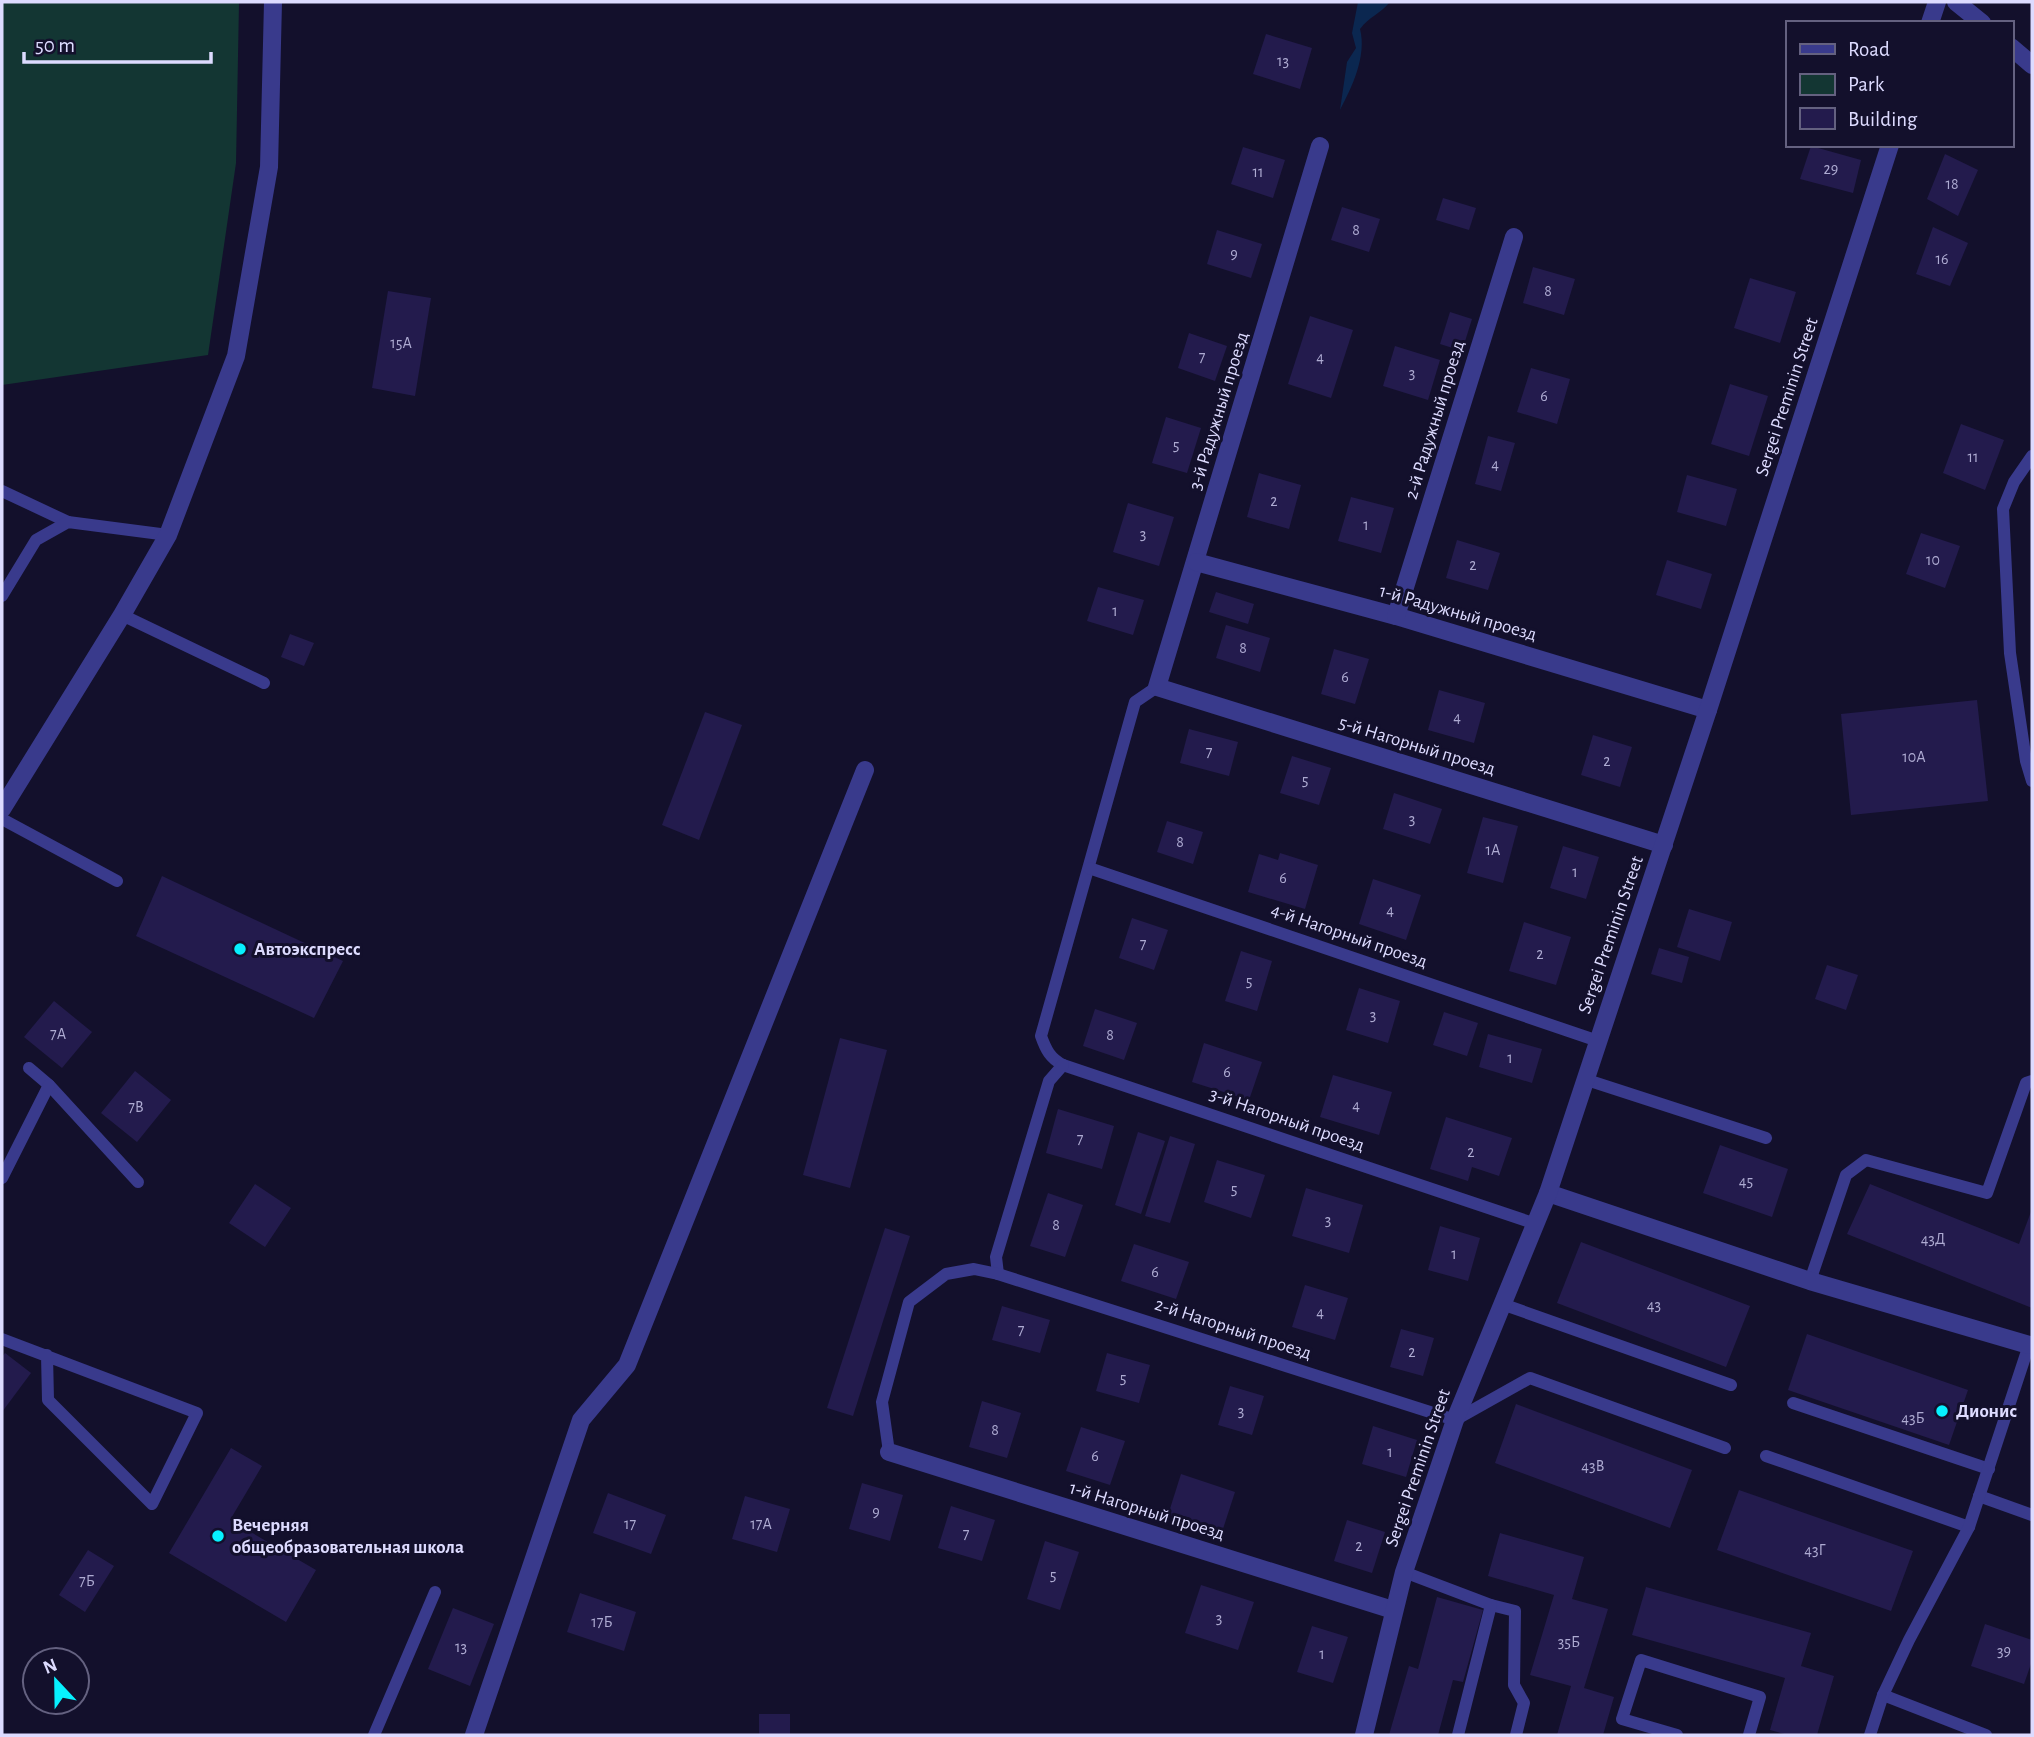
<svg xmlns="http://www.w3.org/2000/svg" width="2034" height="1737" font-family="'Alegreya Sans',sans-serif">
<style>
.green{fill:#133633}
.water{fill:#0b2750}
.building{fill:#231b4d}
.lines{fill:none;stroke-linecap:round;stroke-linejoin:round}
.service{stroke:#393a8c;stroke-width:12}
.minor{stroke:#393a8c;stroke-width:18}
.tertiary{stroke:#393a8c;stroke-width:18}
.poi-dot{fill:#07f1ff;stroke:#13102c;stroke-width:2.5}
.labels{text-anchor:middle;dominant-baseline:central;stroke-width:6;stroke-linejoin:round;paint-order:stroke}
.number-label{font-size:16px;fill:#aeabd2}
.street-label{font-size:19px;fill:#dddbff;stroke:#13102c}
.poi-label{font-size:19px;font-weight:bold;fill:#dddbff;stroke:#13102c;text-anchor:start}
</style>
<rect width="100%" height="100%" fill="#13102c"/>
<path class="green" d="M2,2H239L236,163L208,355L2,385Z"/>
<path class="water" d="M1358,2H1390C1381,13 1369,17 1360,29C1367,56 1352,87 1340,110L1347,62L1356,48L1352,33Z"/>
<g class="building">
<path d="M1266,34L1312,48L1300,89L1253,74Z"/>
<path d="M1811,146L1861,160L1853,193L1800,179Z"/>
<path d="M1243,147L1285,160L1273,198L1231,184Z"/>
<path d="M1945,154L1978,170L1958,216L1927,199Z"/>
<path d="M1443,198L1476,208L1469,230L1436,220Z"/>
<path d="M1342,207L1380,219L1369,252L1331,240Z"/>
<path d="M1933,227L1968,243L1950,286L1916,274Z"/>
<path d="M1217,230L1262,244L1251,278L1207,264Z"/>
<path d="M1533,267L1575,279L1564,315L1523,303Z"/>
<path d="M1750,278L1796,292L1780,343L1734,328Z"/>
<path d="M388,291L431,298L415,396L372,388Z"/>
<path d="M1450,312L1472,319L1462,351L1440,344Z"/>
<path d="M1310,316L1353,330L1331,398L1288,384Z"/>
<path d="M1189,333L1227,346L1215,381L1178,368Z"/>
<path d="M1395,346L1440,360L1428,400L1383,386Z"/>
<path d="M1531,368L1570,379L1557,424L1517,412Z"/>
<path d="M1730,384L1768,396L1749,456L1711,444Z"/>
<path d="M1166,417L1201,428L1187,473L1152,463Z"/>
<path d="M1961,424L2004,440L1985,490L1943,473Z"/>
<path d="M1488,436L1515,443L1501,491L1475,484Z"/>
<path d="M1259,473L1301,485L1289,529L1247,517Z"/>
<path d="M1687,475L1737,489L1726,526L1677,512Z"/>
<path d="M1351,497L1394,508L1381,553L1338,541Z"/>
<path d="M1128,503L1174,517L1159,566L1113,552Z"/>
<path d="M1921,533L1960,546L1945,588L1906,574Z"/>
<path d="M1457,540L1500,553L1488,590L1446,578Z"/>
<path d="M1667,560L1712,574L1701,609L1656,595Z"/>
<path d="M1098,587L1144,600L1133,635L1087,621Z"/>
<path d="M1216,592L1254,604L1248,624L1209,612Z"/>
<path d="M1226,625L1270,638L1260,672L1216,658Z"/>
<path d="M290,634L314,643L304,666L281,657Z"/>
<path d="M1334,649L1369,659L1355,704L1321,694Z"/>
<path d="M1439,690L1485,703L1474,743L1428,730Z"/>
<path d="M1977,700L1988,801L1851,815L1841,714Z"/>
<path d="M705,712L742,725L699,840L662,825Z"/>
<path d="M1189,729L1238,742L1229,776L1180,763Z"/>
<path d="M1593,735L1632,747L1620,787L1581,775Z"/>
<path d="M1292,756L1331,768L1319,805L1280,793Z"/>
<path d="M1394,793L1442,809L1430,844L1383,829Z"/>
<path d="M1483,817L1518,826L1503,883L1467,873Z"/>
<path d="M1167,821L1203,832L1193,864L1157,852Z"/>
<path d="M1563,846L1599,857L1586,899L1550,888Z"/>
<path d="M1280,853L1318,865L1305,909L1248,892L1259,854L1278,860Z"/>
<path d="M162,876L343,961L314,1018L136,936Z"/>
<path d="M1373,879L1421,895L1406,940L1359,924Z"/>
<path d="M1689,909L1732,922L1720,961L1677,947Z"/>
<path d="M1132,918L1168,930L1154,970L1119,958Z"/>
<path d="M1524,922L1571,937L1556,985L1509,971Z"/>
<path d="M1659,948L1689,957L1682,983L1651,974Z"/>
<path d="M1241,951L1272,961L1257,1011L1225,1001Z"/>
<path d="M1827,965L1858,975L1846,1010L1815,999Z"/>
<path d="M1359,988L1400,1001L1388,1043L1346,1030Z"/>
<path d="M54,1001L92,1032L62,1068L24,1037Z"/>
<path d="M1095,1009L1137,1023L1124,1060L1083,1046Z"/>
<path d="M1444,1012L1478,1023L1467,1056L1433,1045Z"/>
<path d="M1488,1034L1542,1049L1532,1083L1479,1067Z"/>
<path d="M840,1038L887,1050L850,1188L803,1175Z"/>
<path d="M1204,1043L1262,1062L1249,1100L1192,1082Z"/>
<path d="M135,1071L171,1100L137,1142L101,1113Z"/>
<path d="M1333,1075L1392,1092L1379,1135L1320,1117Z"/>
<path d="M1058,1109L1114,1126L1102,1169L1046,1153Z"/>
<path d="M1446,1117L1512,1138L1499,1176L1472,1167L1468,1181L1430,1169Z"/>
<path d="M1138,1132L1165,1141L1141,1214L1115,1205Z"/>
<path d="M1170,1136L1195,1144L1170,1223L1145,1216Z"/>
<path d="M1720,1145L1788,1169L1772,1217L1703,1193Z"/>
<path d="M1217,1160L1265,1175L1251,1218L1204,1202Z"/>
<path d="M255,1184L291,1208L265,1247L229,1223Z"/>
<path d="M1870,1184L2019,1244L2032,1209V1308L1847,1234Z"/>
<path d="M1306,1188L1363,1205L1349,1253L1292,1236Z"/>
<path d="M1048,1193L1083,1205L1065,1257L1030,1246Z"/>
<path d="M1440,1226L1480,1238L1468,1281L1428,1270Z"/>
<path d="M885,1228L910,1236L853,1416L827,1408Z"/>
<path d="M1581,1242L1750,1306L1726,1367L1557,1303Z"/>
<path d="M1134,1244L1189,1262L1176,1299L1121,1281Z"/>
<path d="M1305,1285L1348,1298L1335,1340L1292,1327Z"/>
<path d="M1002,1306L1050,1320L1040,1353L992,1340Z"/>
<path d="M1401,1329L1434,1338L1423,1376L1390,1367Z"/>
<path d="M1807,1334L1968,1390L1949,1445L1788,1390Z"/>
<path d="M5,1353L31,1373L2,1412V1357Z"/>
<path d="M1107,1353L1150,1365L1139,1403L1096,1391Z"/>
<path d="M1230,1386L1264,1396L1252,1435L1218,1425Z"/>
<path d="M982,1401L1021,1413L1007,1458L969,1447Z"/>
<path d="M1516,1404L1692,1470L1670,1528L1495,1463Z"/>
<path d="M1373,1426L1417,1440L1406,1477L1362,1464Z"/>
<path d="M1081,1427L1125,1441L1110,1485L1066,1471Z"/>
<path d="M231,1448L262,1466L230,1520L316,1570L286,1622L169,1553Z"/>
<path d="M1181,1474L1235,1492L1222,1532L1168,1515Z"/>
<path d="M862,1483L903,1495L890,1541L849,1529Z"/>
<path d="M1739,1490L1913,1551L1891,1611L1717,1550Z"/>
<path d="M608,1493L666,1515L651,1554L593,1533Z"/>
<path d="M745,1496L790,1509L777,1552L732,1539Z"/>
<path d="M951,1506L995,1520L982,1561L938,1548Z"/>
<path d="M1347,1520L1385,1532L1372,1573L1334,1561Z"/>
<path d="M1500,1533L1584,1557L1572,1599L1608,1609L1584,1688L1614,1697L1603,1735H1557L1571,1686L1530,1675L1554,1595L1488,1576Z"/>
<path d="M1045,1541L1079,1552L1060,1610L1027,1599Z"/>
<path d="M88,1550L114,1566L85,1612L59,1595Z"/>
<path d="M1201,1585L1254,1602L1238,1650L1185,1633Z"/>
<path d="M1646,1587L1811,1633L1801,1666L1834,1676L1817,1735H1788L1770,1730L1785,1678L1632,1635Z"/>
<path d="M580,1593L636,1612L624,1651L567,1632Z"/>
<path d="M1437,1597L1483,1610L1463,1682L1453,1680L1438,1735H1389L1409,1666L1418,1669Z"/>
<path d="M453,1608L494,1624L470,1686L428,1669Z"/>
<path d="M1985,1624L2032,1640V1661L2024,1684L1971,1666Z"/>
<path d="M1312,1626L1348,1637L1333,1683L1297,1672Z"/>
<rect x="759" y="1714" width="31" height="21"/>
</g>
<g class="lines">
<g class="service">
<path d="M2032,456L2014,482L2003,509L2010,653L2026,761L2032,781"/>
<path d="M2,491L68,522"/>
<path d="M2,596L36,540L68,522L168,535"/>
<path d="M122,615L264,683"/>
<path d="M1157,687L1135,702L1041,1036C1046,1050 1050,1058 1063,1065L1536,1224"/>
<path d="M2,819L117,881"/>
<path d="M1089,868L1598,1041"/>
<path d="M29,1068L49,1085L138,1182"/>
<path d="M1584,1079L1766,1138"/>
<path d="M2,1178L49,1085"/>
<path d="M998,1274L996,1257L1049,1081L1063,1065"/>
<path d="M1810,1281L1846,1175L1866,1160L1987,1193L2026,1083L2032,1081"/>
<path d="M1502,1304L1731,1385"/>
<path d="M2,1339L197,1413L152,1504L48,1400L47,1355"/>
<path d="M1793,1403L1989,1469"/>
<path d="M889,1452L882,1402L909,1302L946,1274L974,1269L998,1274L1455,1420L1530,1378L1725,1448"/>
<path d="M1766,1456L1969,1527"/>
<path d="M1979,1496L2032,1515"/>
<path d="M1404,1572L1491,1605L1515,1611L1514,1685L1524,1703L1516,1735"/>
<path d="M1883,1695L1986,1735"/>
<path d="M374,1735L435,1592"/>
<path d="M1458,1735L1491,1605"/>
<path d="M1677,1735L1622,1719L1641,1660L1760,1697L1749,1735"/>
<path d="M1870,1735L1883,1695L1909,1640L1969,1527L2029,1345L2032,1344"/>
</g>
<g class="minor">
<path d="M1930,23L1937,2"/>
<path d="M1320,146L1157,687L1664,845"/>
<path d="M1196,562L1396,616L1708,710"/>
<path d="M1396,616L1514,237"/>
<path d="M1548,1193L1810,1281L2029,1345"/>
<path d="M889,1452L1393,1610"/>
<path d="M474,1735L581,1420L627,1365L865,770"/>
<path d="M1364,1735L1404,1572L1455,1420L1548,1193L1708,710L1890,145"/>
</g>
<g class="tertiary">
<path d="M1956,2L1982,23"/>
<path d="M2011,47L2032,65"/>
<path d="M2,809L122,615L168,535L236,356L269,167L273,2"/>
</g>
</g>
<g class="poi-dot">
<circle cx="240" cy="949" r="7"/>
<circle cx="1942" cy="1411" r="7"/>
<circle cx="218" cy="1536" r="7"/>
</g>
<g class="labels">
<g class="number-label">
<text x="1283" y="61">13</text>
<text x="1831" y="169">29</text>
<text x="1258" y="172">11</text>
<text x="1952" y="184">18</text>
<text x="1356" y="230">8</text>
<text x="1234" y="254">9</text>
<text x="1942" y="259">16</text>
<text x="1548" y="291">8</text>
<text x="401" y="343">15А</text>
<text x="1202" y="357">7</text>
<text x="1320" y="357">4</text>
<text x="1412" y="373">3</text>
<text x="1544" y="396">6</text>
<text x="1176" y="445">5</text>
<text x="1973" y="457">11</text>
<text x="1495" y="464">4</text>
<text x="1274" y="501">2</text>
<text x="1366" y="525">1</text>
<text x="1143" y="534">3</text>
<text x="1933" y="560">10</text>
<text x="1473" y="565">2</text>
<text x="1115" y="611">1</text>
<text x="1243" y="648">8</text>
<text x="1345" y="677">6</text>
<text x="1457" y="717">4</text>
<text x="1209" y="752">7</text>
<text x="1914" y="757">10А</text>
<text x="1607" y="761">2</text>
<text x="1305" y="780">5</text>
<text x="1412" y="819">3</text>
<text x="1180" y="842">8</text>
<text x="1493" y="850">1А</text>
<text x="1575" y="872">1</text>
<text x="1283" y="878">6</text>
<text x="1390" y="910">4</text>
<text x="1143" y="944">7</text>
<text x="1540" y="954">2</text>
<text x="1249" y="981">5</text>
<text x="1373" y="1015">3</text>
<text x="58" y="1034">7А</text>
<text x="1110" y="1035">8</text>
<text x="1510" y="1058">1</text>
<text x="1227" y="1072">6</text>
<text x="1356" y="1105">4</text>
<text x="136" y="1107">7В</text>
<text x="1080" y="1139">7</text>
<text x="1471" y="1152">2</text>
<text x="1746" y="1181">45</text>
<text x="1234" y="1189">5</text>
<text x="1328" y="1220">3</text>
<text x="1056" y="1225">8</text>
<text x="1933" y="1239">43Д</text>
<text x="1454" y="1254">1</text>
<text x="1155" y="1272">6</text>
<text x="1654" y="1305">43</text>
<text x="1320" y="1312">4</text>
<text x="1021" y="1330">7</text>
<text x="1412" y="1352">2</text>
<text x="1123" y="1378">5</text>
<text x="1241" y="1411">3</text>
<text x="1913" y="1418">43Б</text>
<text x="995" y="1430">8</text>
<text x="1390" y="1452">1</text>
<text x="1095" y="1456">6</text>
<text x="1593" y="1466">43В</text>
<text x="876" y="1512">9</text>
<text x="630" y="1524">17</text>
<text x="761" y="1524">17А</text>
<text x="966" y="1534">7</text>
<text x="1359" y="1546">2</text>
<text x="1815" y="1550">43Г</text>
<text x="1053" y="1575">5</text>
<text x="87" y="1581">7Б</text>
<text x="1219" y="1618">3</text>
<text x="602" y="1622">17Б</text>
<text x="1569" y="1642">35Б</text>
<text x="461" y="1647">13</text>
<text x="2004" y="1651">39</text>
<text x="1322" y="1654">1</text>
</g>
<g class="street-label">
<text transform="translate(1787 397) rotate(-72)">Sergei Preminin Street</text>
<text transform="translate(1219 411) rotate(-73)">3-й Радужный проезд</text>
<text transform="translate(1435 420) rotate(-73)">2-й Радужный проезд</text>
<text transform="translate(1458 613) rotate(16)">1-й Радужный проезд</text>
<text transform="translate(1417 746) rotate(17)">5-й Нагорный проезд</text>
<text transform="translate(1611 935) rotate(-71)">Sergei Preminin Street</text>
<text transform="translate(1349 936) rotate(19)">4-й Нагорный проезд</text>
<text transform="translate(1287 1120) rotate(19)">3-й Нагорный проезд</text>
<text transform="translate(1233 1329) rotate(18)">2-й Нагорный проезд</text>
<text transform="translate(1418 1468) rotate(-71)">Sergei Preminin Street</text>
<text transform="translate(1147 1511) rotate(17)">1-й Нагорный проезд</text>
</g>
<g class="poi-label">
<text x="254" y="949">Автоэкспресс</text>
<text x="1956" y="1411">Дионис</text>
<text x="232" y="1525">Вечерняя<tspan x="232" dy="22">общеобразовательная школа</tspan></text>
</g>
</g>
<rect width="2034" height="1737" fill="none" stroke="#dddbff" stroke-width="7"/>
<rect x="1786" y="21" width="228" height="126" fill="#13102c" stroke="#646180" stroke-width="2"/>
<rect x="1800" y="44" width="35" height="10" fill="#393a8c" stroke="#646180" stroke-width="2"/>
<text x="1848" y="56" font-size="21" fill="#dddbff">Road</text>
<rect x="1800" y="74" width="35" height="21" fill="#133633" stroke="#646180" stroke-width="2"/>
<text x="1848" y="91" font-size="21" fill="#dddbff">Park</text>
<rect x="1800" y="108" width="35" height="21" fill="#231b4d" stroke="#646180" stroke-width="2"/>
<text x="1848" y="126" font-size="21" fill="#dddbff">Building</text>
<g transform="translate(56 1681) rotate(338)"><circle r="33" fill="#13102c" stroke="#646180" stroke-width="2"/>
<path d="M0-5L12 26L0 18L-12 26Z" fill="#07f1ff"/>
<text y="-10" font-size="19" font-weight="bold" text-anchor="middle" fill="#dddbff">N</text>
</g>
<path d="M24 52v10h187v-10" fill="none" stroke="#dddbff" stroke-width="3.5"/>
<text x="35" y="52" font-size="21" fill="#dddbff" stroke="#13102c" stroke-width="5" paint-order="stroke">50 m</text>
</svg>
